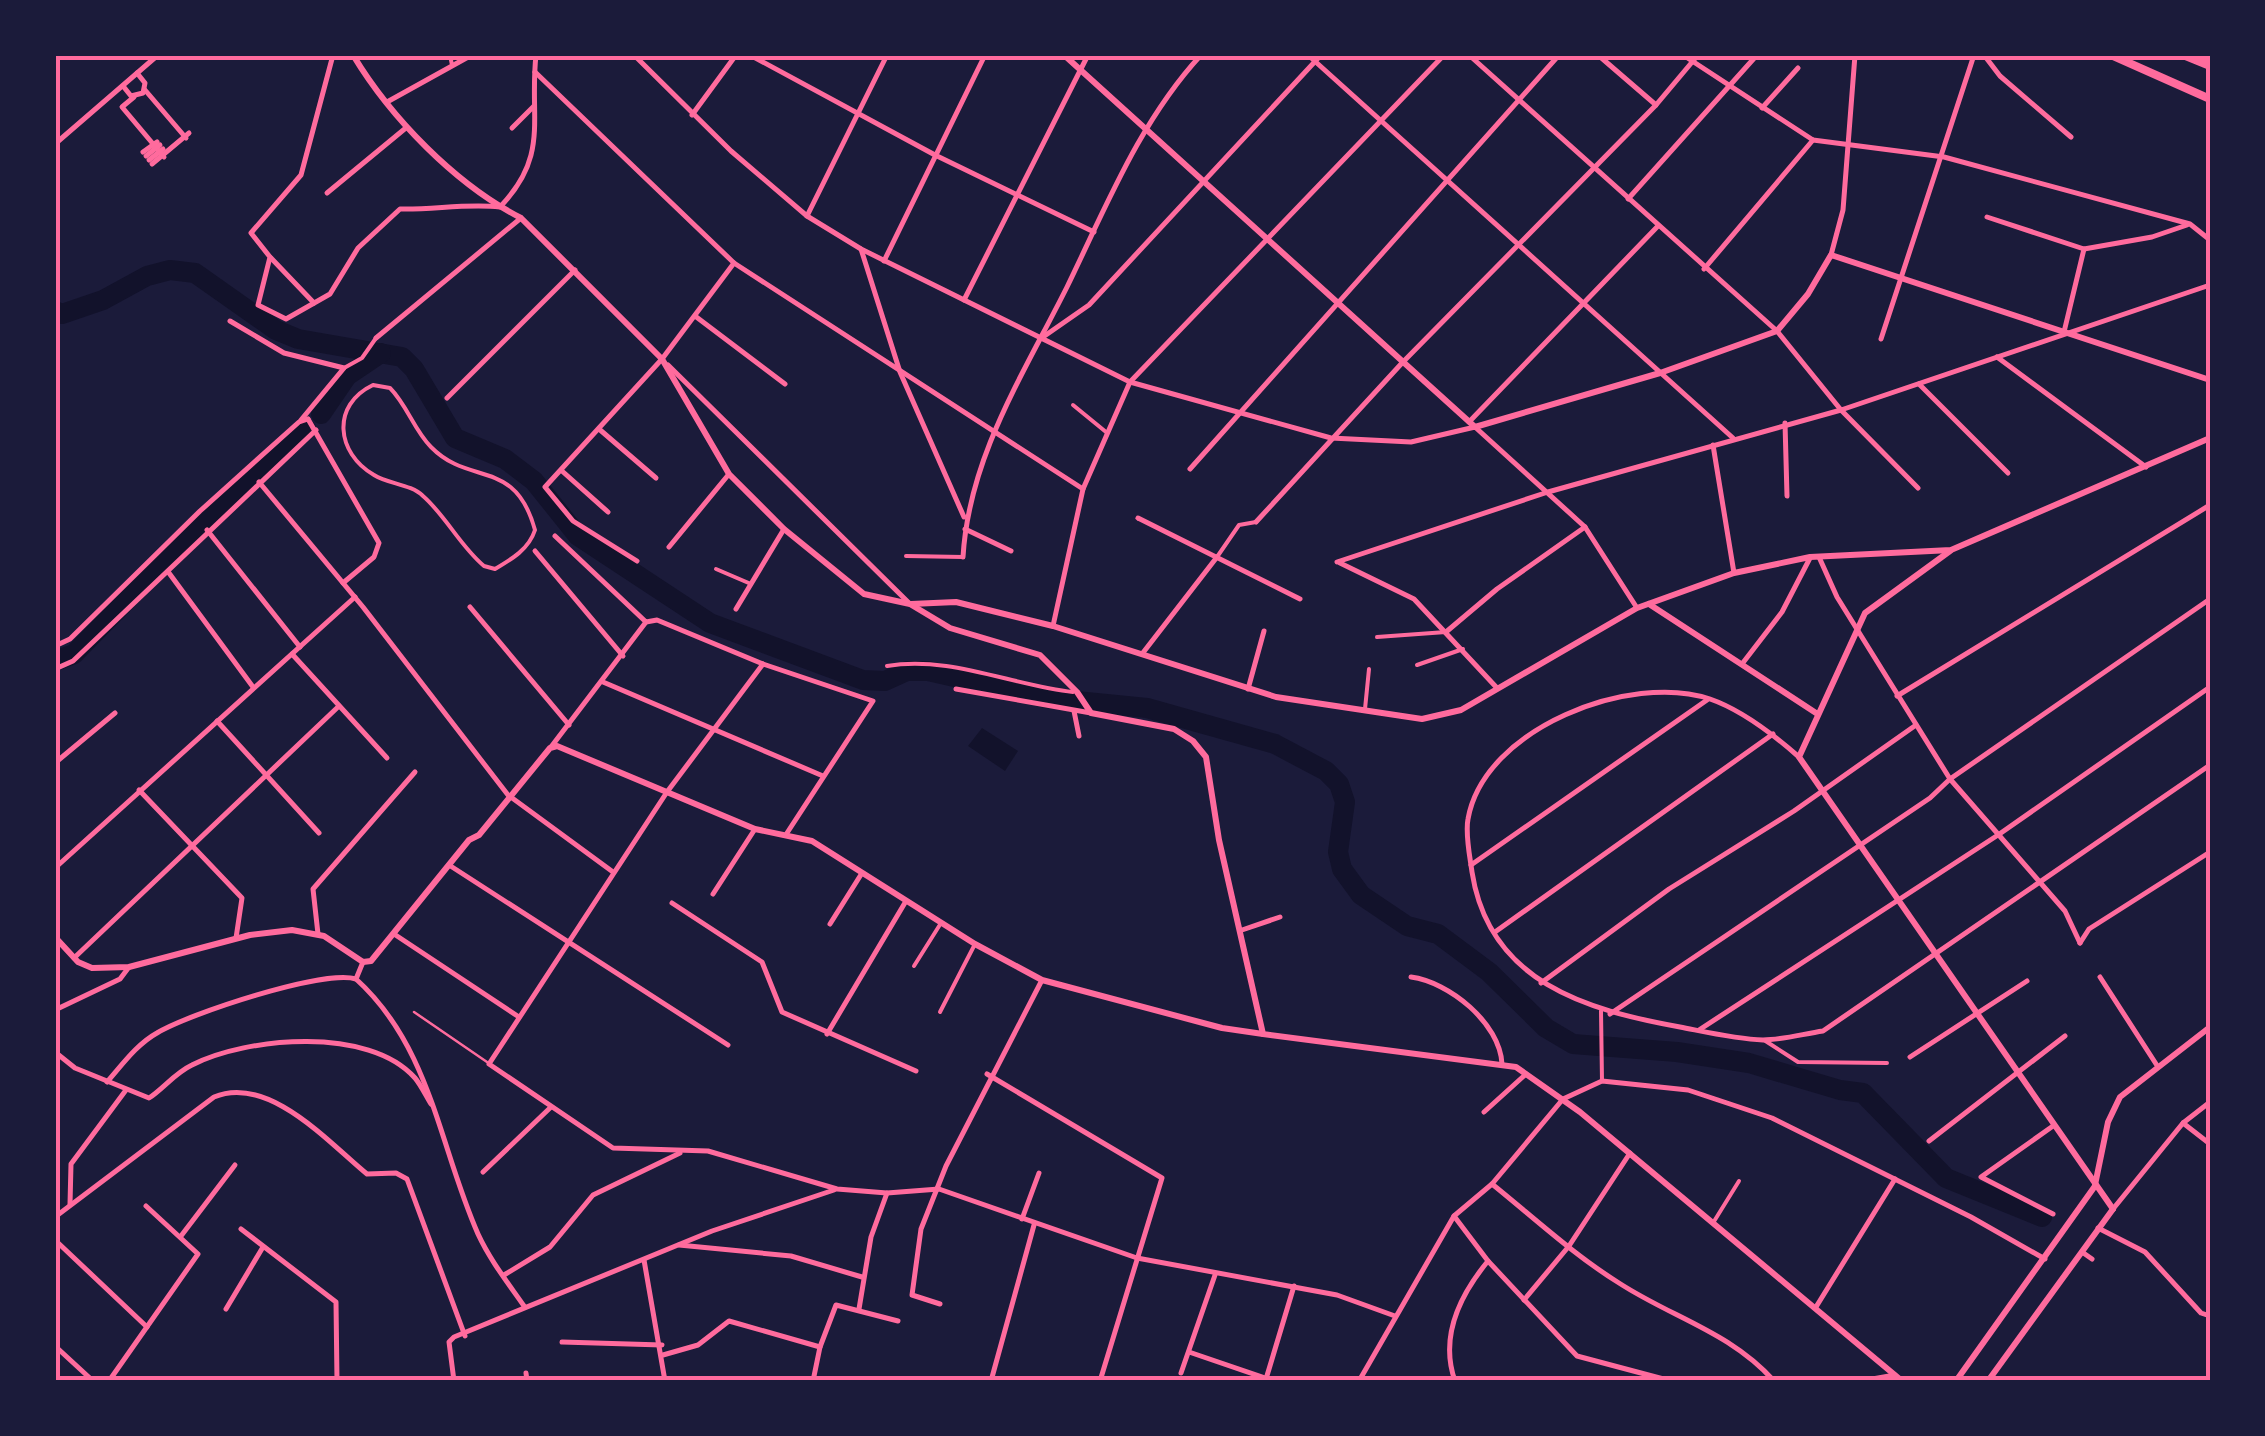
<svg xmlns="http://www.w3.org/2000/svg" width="2265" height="1436" font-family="'Public Sans',sans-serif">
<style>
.water{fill:#12122b}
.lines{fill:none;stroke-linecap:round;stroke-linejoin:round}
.river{stroke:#12122b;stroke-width:20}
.service{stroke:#ff6b9d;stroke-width:2.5}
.pedestrian{stroke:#ff6b9d;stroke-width:4}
.minor{stroke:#ff6b9d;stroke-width:5}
.tertiary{stroke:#ff6b9d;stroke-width:6}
.secondary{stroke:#ff6b9d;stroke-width:6}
.trunk{stroke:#ff6b9d;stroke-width:8}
.neatline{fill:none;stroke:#ff6b9d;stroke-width:4}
</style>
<rect width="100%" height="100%" fill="#1b1b3a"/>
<path class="water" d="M982,728L1018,751L1005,771L968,746Z"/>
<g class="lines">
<g class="river">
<path d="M55,311L62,314L103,300L147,276L170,270L195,273L276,330L298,339L402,357L414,369L455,438L505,459L534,481L578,536L710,623L863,680L885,681L907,671H928L1046,698L1147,708L1275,744L1326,771L1339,784L1345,802L1338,852L1342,869L1361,895L1407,926L1438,934L1489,972L1546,1028L1573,1044L1677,1052L1749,1063L1840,1090L1863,1093L1946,1178L2042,1217"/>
<path d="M321,414L347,376L381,353"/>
<path d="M55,661L74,654L200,525L306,429"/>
</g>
<path class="service" d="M414,1012L487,1062"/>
<g class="pedestrian">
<path d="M450,55L452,65"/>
<path d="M344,368L362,358L376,338"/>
<path d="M373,385L390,388C407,405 414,430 431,447C470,487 515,457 535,530C529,549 512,559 495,569L484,566C460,546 446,516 423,496C411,484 388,484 374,475C336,453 331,405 373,385Z"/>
<path d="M1073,405L1106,432"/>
<path d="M906,556L963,557"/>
<path d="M1217,557L1239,525L1256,522"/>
<path d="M716,569L751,584"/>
<path d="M1377,637L1446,632"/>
<path d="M1417,665L1463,649"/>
<path d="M887,666C948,655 1011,685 1073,692"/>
<path d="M1365,709L1369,669"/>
<path d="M914,966L941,923"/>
<path d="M1601,1011L1602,1081"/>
<path d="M940,1012L975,944"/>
<path d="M1764,1040L1798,1062L1887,1063"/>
<path d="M1713,1223L1739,1181"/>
</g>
<g class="minor">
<path d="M333,55L301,175L251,233L270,257L258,305L286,319L330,294L358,248L400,209C433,210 467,203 500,207C550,155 529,119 536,55"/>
<path d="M634,55L731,151L807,216L861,249L1130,382L1331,438L1411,442L1475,427L1585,527L1637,608"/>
<path d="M750,55L935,155L1094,232"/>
<path d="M1308,55L1733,438"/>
<path d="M1469,55L1777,331L1841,410L1918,488"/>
<path d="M1598,55L1656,105"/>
<path d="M1683,55L1813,140L1944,157L2190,224L2210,240"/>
<path d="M1984,55L2000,76L2071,137"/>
<path d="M535,72L734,263L1083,489"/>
<path d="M123,86L131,96L143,93L145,83L137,73"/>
<path d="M145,90L186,138"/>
<path d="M134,97L122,107L164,157"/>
<path d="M387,102L470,56"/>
<path d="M1762,108L1798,68"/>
<path d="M692,115L736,55"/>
<path d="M512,128L534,106"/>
<path d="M55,144L158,55"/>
<path d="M143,152L157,142"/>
<path d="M146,156L160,145"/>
<path d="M149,160L163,149"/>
<path d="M152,164L189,133"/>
<path d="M327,193L407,127"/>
<path d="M1628,199L1757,55"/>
<path d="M807,216L887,55"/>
<path d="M1987,217L2084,249L2152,237L2187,225"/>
<path d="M861,249L900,372L964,517"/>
<path d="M1831,255L1843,210L1855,55"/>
<path d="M271,258L314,303"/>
<path d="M884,261L985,55"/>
<path d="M1704,269L1813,140"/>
<path d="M964,300L1088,55"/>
<path d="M695,316L785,384"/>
<path d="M230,321L284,353L344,368L301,420"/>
<path d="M2064,332L2084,249"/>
<path d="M1043,337L1089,305L1321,55"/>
<path d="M376,338L521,218"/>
<path d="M1881,339L1974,55"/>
<path d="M1997,357L2146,467"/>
<path d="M668,365L909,603"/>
<path d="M1919,384L2008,473"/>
<path d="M447,398L575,270"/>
<path d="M308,419L379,543L374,557L343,583"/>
<path d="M1469,422L1657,227"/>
<path d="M1785,423L1787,496"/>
<path d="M599,429L656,478"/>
<path d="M1713,445L1734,573"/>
<path d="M1190,469L1559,55"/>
<path d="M562,471L608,512"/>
<path d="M259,482L363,607L508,795L613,872"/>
<path d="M1138,518L1300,599"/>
<path d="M1256,522L1402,363L1656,105L1698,55"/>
<path d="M965,529L1011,551"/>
<path d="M207,530L300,647"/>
<path d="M555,536L646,622L657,620L763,664L873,701L787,833"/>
<path d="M669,547L729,474"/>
<path d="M535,551L623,656"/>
<path d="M963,557C969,457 1023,375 1067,287C1106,207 1140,121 1201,55"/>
<path d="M1819,557L1837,597L1950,779L2065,911L2080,943"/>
<path d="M637,561L573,521L545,487L662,359L734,263"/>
<path d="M1337,562L1548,492L1841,410L2210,285"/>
<path d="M1340,563L1414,599L1497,688"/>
<path d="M169,573L253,687"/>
<path d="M470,607L569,725"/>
<path d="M736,609L784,529"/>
<path d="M1053,626L1083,489L1130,382L1444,55"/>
<path d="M1446,632L1497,589L1585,527"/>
<path d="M55,646L70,639L200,511L299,422L308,419"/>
<path d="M292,654L387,758"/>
<path d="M1142,654L1217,557"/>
<path d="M763,664L667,792L489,1064L613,1148L708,1151L837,1189L887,1193L939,1189L1137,1258L1337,1295L1395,1316"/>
<path d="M1742,664L1782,612L1810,558"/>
<path d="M55,669L73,661L316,430"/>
<path d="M603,682L823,776"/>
<path d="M956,689L1091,713"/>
<path d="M1248,689L1264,631"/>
<path d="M1897,696L2210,505"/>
<path d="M1074,711L1079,736"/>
<path d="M217,721L319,833"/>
<path d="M551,747L646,622"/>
<path d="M1799,757C1774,735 1742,710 1710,699C1631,672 1484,728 1468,819C1465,834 1470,857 1472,872C1489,982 1586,1010 1680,1027C1706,1032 1736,1039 1763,1040C1782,1040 1803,1034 1823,1031L2210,765"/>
<path d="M55,763L115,713"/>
<path d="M139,790L242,898L236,938"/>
<path d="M449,865L728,1045"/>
<path d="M1471,865L1707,700"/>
<path d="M55,868L355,597"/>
<path d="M713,894L755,829"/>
<path d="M672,903L762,962L782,1012L916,1071"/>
<path d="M830,924L862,873"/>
<path d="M1242,930L1280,917"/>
<path d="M1495,932L1773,734"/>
<path d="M318,934L313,889L415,772"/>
<path d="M394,934L519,1017"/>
<path d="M2080,943L2089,929L2210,852"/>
<path d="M74,958L339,706"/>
<path d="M1411,977C1449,982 1500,1023 1502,1064"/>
<path d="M2100,977L2158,1067"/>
<path d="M356,979L363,962"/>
<path d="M1541,983L1669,889L1794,811L1916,725"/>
<path d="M55,1010L120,979L129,967"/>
<path d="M1610,1014L1930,798L1950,779L2210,599"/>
<path d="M1699,1030L1998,835L2210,687"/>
<path d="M827,1034L906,901"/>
<path d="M55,1052L75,1068L149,1098C164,1088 175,1073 192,1065C247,1037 369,1026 415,1078C421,1085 426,1096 431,1104"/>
<path d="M1910,1057L2027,981"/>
<path d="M987,1074L1162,1178L1100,1381"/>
<path d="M107,1082C122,1065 137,1044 157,1033C188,1014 324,969 356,979C431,1047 439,1146 478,1234C490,1260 508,1283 524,1306"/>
<path d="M1484,1112L1526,1074"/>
<path d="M2183,1123L2210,1144"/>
<path d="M1929,1141L2065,1036"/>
<path d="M483,1172L551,1107"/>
<path d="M1492,1184C1533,1217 1574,1255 1619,1283C1673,1318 1730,1332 1774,1381"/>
<path d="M70,1204L71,1164L126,1090"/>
<path d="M2113,1209L2183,1123L2210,1102"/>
<path d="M2053,1214L1981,1177L2053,1126"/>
<path d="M1454,1216L1488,1261L1577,1356L1671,1381"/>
<path d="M55,1217L214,1097C269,1074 330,1144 367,1174L396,1173L407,1179L465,1336"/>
<path d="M1022,1219L1039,1173"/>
<path d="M2098,1228L2145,1252L2201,1313L2210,1316"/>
<path d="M241,1229L336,1302L337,1381"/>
<path d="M181,1236L235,1165"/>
<path d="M55,1240L147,1327"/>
<path d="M679,1245L791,1256L862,1277"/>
<path d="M2082,1252L2092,1259"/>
<path d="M644,1260L665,1381"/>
<path d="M504,1275L550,1247L593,1195L680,1153"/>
<path d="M1524,1300L1569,1246L1630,1153"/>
<path d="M940,1304L912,1295L921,1229L946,1166L1042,980"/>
<path d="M1816,1307L1895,1179"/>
<path d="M226,1309L263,1247"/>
<path d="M859,1309L871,1237L887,1193"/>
<path d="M562,1342L662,1345"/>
<path d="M55,1346L93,1381"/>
<path d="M1189,1352L1274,1381"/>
<path d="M663,1355L698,1345L729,1321L820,1347"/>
<path d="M526,1373L527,1381"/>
<path d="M1181,1373L1215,1275"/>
<path d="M1266,1379L1294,1286"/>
<path d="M109,1381L198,1254L146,1206"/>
<path d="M454,1381L449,1342L454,1337L712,1231L834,1190"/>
<path d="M813,1381L820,1347L836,1305L898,1321"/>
<path d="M991,1381L1034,1225"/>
<path d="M1359,1381L1454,1216L1492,1184L1563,1099L1602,1081L1688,1090L1772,1118L1971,1217L2045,1259"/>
<path d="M1455,1381C1439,1336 1460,1295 1488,1261"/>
<path d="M1861,1381L1895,1375"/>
</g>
<g class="tertiary">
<path d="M1064,55L1475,427L1660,373L1777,331L1808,294L1831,255L2210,380"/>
<path d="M1950,551L1865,613L1799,757L2113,1209"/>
<path d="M1649,604L1816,713"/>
<path d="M55,937L78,962L92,968L129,967L250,935L292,930L324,936L363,962L371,961L469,840L479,835L550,748L557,746L755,829L812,841L975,944L1042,980L1222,1028L1263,1034"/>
<path d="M2095,1185L2108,1122L2120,1097L2210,1027"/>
</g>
<g class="secondary">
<path d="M353,55C391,118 455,184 521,218L662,359L729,474L784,529L864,594L910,604L950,628L1040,655L1077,692L1091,713L1174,729L1193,741L1206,757L1219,840L1263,1034L1516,1067L1580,1112L1902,1381"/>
<path d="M911,604L956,602L1053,626L1276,697L1422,719L1461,710L1637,608L1734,573L1810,557L1951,550L2210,438"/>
<path d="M1956,1381L2095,1186"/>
<path d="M1988,1381L2113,1209"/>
</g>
<g class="trunk">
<path d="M2111,55L2210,99"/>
<path d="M2183,55L2210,66"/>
</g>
</g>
<rect width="2265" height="1436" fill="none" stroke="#1b1b3a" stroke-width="115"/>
<rect x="58" y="58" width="2150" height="1320" class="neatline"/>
</svg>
